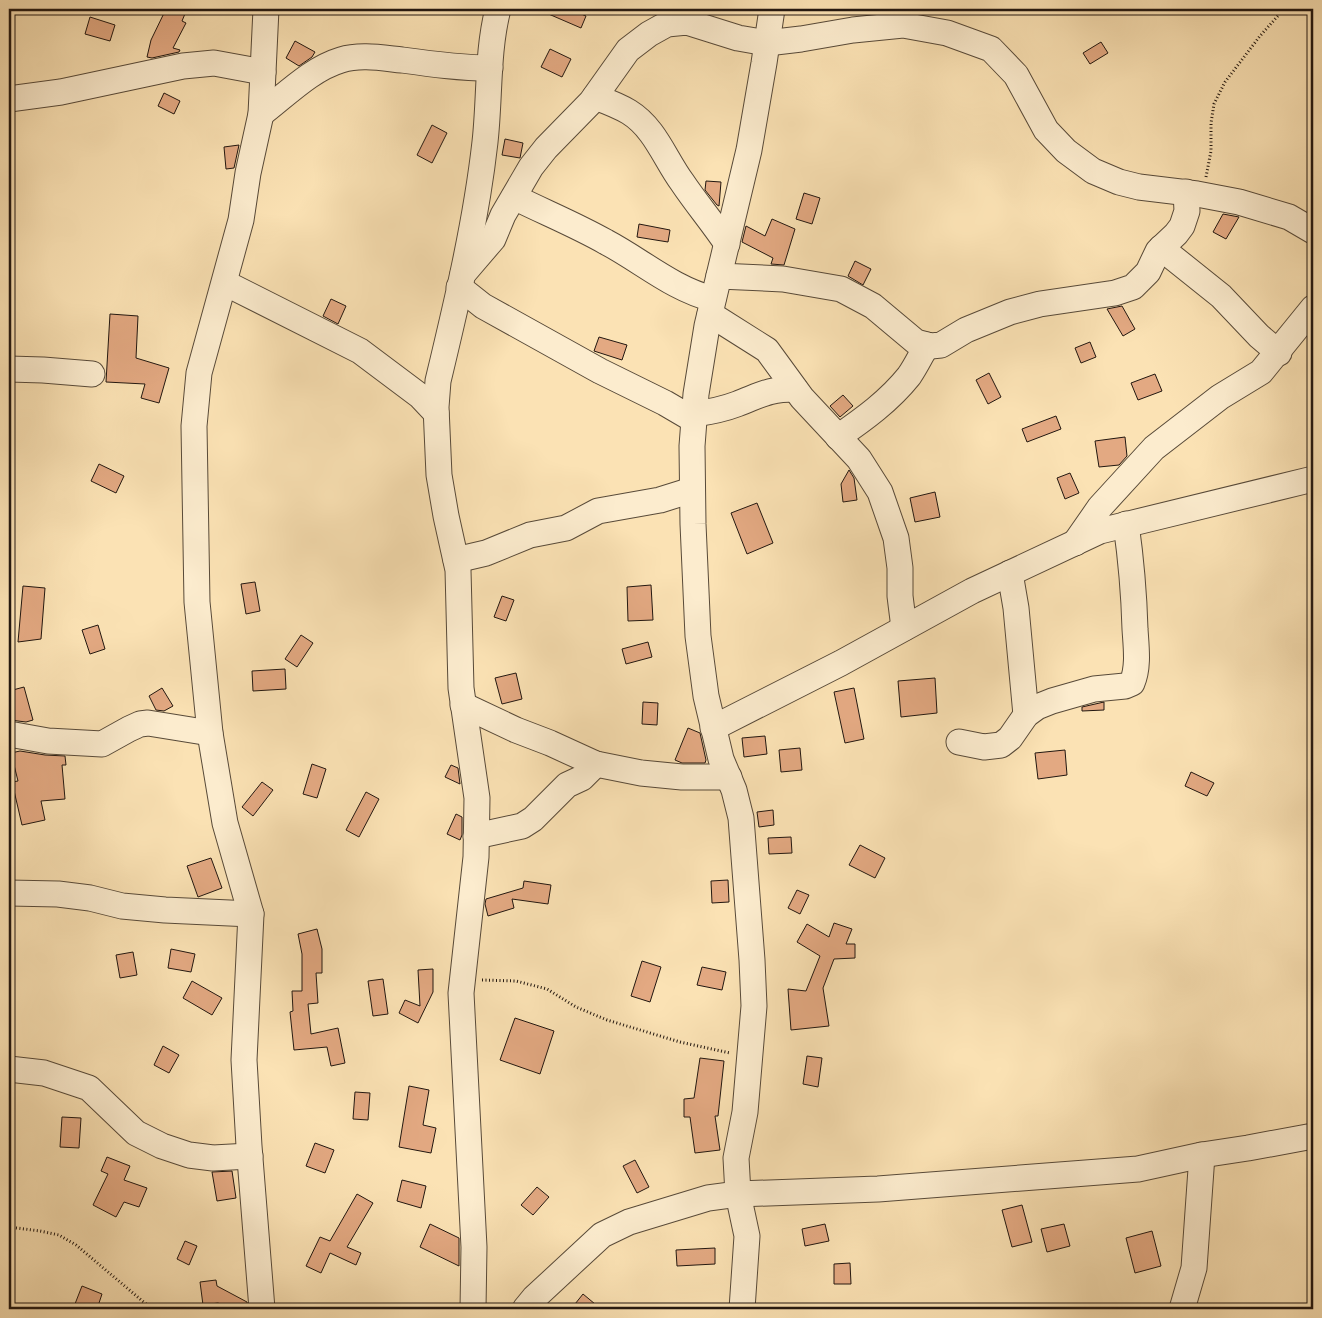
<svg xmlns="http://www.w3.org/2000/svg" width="1322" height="1318" font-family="'Libre Caslon Text',serif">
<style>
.building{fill:#e3a982;stroke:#221710}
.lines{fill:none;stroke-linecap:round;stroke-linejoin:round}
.minor-casing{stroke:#584a39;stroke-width:27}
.path{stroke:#221710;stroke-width:3;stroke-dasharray:1 2.5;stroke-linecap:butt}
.minor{stroke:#fcecce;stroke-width:25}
</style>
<rect width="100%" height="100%" fill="#fbe2b4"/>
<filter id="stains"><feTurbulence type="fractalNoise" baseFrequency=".004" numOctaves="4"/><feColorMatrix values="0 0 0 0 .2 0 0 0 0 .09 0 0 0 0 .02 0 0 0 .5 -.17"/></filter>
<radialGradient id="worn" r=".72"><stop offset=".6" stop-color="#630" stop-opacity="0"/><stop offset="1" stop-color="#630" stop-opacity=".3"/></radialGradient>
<g class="building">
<path d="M166,9H187L182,21L186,23L173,48L180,50L179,52L152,58L147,57L151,40Z"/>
<path d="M537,9H569L586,16L581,28Z"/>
<path d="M90,17L115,25L110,41L85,34Z"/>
<path d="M295,41L315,52L312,57L299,66L286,58Z"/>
<path d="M1101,42L1108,53L1090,64L1083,53Z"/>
<path d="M550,49L571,59L562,77L541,67Z"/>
<path d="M164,93L180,101L174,114L158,106Z"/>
<path d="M432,125L447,133L432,163L417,155Z"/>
<path d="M505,139L523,143L520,158L502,155Z"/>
<path d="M239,145L234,168L226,169L224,147Z"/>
<path d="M706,181L721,182L719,206L717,205L705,190Z"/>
<path d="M804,193L820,198L812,224L796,219Z"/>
<path d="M1223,214L1239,217L1226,239L1213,232Z"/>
<path d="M772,219L795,229L784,265L771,264L773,258L742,242L746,226L765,236Z"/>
<path d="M639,224L670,230L668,242L637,237Z"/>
<path d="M855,261L871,269L863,285L848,276Z"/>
<path d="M331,299L346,306L338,324L323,316Z"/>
<path d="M1122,306L1135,329L1123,336L1107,309Z"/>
<path d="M110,314L138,316L136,358L169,368L159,403L141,398L145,384L106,382Z"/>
<path d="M599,337L627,345L622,360L594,351Z"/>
<path d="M1090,342L1096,357L1081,363L1075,348Z"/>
<path d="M989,373L1001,397L988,404L976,380Z"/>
<path d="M1155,374L1162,391L1138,400L1131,383Z"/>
<path d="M843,395L853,406L840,417L830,406Z"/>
<path d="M1056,416L1061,429L1027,442L1022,429Z"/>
<path d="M1125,437L1127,456L1119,465L1099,467L1095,441Z"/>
<path d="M99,464L124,476L116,493L91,481Z"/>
<path d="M849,470L854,478L857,500L843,502L841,484Z"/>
<path d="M1070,473L1079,493L1065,499L1057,478Z"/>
<path d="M935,492L940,517L915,522L910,498Z"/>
<path d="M757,503L773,543L747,554L731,513Z"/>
<path d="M255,582L260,611L246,614L241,584Z"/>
<path d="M651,585L653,620L628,621L627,587Z"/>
<path d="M23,586L45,588L41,639L18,642Z"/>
<path d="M502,596L514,600L506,621L494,617Z"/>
<path d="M98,625L105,649L90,654L82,630Z"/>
<path d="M301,635L313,643L297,667L285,659Z"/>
<path d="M648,642L652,657L626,664L622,649Z"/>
<path d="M285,669L286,689L253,691L252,671Z"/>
<path d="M516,673L522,699L502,704L495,678Z"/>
<path d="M935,678L937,713L901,717L898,681Z"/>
<path d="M24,687L33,720L26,722L10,720L9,691Z"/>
<path d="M162,688L173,706L164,711L156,710L149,696Z"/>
<path d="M854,688L864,739L845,743L834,692Z"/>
<path d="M643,702L658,703L657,725L642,724Z"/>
<path d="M1104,702V710L1082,711V707Z"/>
<path d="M688,728L700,733L706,760L705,763H682L675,760Z"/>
<path d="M765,736L767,754L744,757L742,738Z"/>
<path d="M800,748L802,770L781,772L779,750Z"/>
<path d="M1065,750L1067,775L1038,779L1035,753Z"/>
<path d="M20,751L45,755L65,756L66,765H62L65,799L41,801L45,820L22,825L12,782L18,781L11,753Z"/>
<path d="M312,764L326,769L317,798L303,794Z"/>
<path d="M451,765L458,768L460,784L445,777Z"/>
<path d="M1191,772L1214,783L1207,796L1185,786Z"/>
<path d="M262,782L273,790L253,816L242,807Z"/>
<path d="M366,792L379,799L359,837L346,830Z"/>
<path d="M773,810L774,825L759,827L757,812Z"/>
<path d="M456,814L462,817V835L460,840L447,834Z"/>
<path d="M791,837L792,853L769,854L768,838Z"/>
<path d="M860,845L885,858L875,878L849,865Z"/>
<path d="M211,858L222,888L198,897L187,866Z"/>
<path d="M728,880L729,902L712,903L711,881Z"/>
<path d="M524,881L551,885L548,904L512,899L514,908L488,916L485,904L486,899L523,888Z"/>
<path d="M797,890L809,895L800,914L788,908Z"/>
<path d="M834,923L852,929L846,944H855V958L834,959L823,988L829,1026L791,1030L788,989L806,991L820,956L797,942L807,924L829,937Z"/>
<path d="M317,929L322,949V973H316L318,1003L308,1004L311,1034L338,1028L345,1063L331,1066L327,1047L294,1050L290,1012L293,1011L292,991H302V954L298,934Z"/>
<path d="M171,949L195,954L191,972L168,968Z"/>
<path d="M133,952L137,975L120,978L116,955Z"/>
<path d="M642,961L661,967L650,1002L631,996Z"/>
<path d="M702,967L726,972L722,990L697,985Z"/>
<path d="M433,969V992L418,1023L399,1013L405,1000L420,1006L418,970Z"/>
<path d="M383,979L388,1014L373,1016L368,981Z"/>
<path d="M192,981L222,998L212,1015L183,998Z"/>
<path d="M515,1018L554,1031L540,1074L500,1060Z"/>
<path d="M163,1046L179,1055L169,1073L154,1065Z"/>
<path d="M807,1056L822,1058L818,1087L803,1084Z"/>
<path d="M700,1058L724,1061L718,1116H715L720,1150L695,1153L690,1117H684V1099L694,1098Z"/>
<path d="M409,1086L429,1090L423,1125L436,1128L431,1153L399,1147Z"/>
<path d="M355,1092L370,1093L368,1120L353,1119Z"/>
<path d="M62,1117L81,1118L79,1148L60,1147Z"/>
<path d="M315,1143L334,1150L325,1173L306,1166Z"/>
<path d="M107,1157L130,1166L124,1180L147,1188L139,1207L124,1202L116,1217L93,1205L108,1174L101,1171Z"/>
<path d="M635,1160L649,1187L637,1193L623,1166Z"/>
<path d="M232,1171L236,1198L217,1201L212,1172Z"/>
<path d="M402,1180L426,1186L421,1208L397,1201Z"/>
<path d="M537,1187L549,1197L533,1215L521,1205Z"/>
<path d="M357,1194L373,1203L347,1247L361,1253L356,1265L330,1253L321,1273L306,1266L320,1237L330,1241Z"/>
<path d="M1022,1205L1032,1242L1012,1247L1002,1210Z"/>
<path d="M430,1224L459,1238V1266L420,1247Z"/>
<path d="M825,1224L829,1241L805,1246L802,1229Z"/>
<path d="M1064,1224L1070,1246L1047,1252L1041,1229Z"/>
<path d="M1152,1231L1161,1266L1135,1273L1126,1238Z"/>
<path d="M185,1241L197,1246L189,1265L177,1259Z"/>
<path d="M715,1248V1264L677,1266L676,1250Z"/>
<path d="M850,1263L851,1284H834V1264Z"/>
<path d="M216,1280L217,1286L247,1302L248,1309H231L218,1303L203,1305L200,1282Z"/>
<path d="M82,1286L102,1294L97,1309H73Z"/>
<path d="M583,1294L601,1309H571Z"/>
</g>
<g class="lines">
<g class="minor-casing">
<g id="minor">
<path d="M595,97C606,101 619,106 629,112C655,128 665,159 682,182C696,203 713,223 727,244"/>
<path d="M9,99L61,92L183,66L214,63L263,72"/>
<path d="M261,114C286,95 311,69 341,60C360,54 382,58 402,60C431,64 460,68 490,68"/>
<path d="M514,197C544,212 576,225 606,242C642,261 673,289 713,299"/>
<path d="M1161,248L1221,296L1259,336L1279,353"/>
<path d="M463,274L493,239L503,215L531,167L546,148L591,102L628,50L649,34L667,24L687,22L738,38L767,43L801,39L853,30L903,25L947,33L991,49L1016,75L1046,130L1066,151L1093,171L1119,182L1139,187L1197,194L1239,202L1289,217L1313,231"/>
<path d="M719,276L783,279L841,289L873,306L916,342L931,346L941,345L966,330L1010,312L1040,304L1115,293L1133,287L1148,272L1158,251L1176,234L1182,226L1187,211L1186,192"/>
<path d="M225,283L360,351L420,396L436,413"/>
<path d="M459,287L483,306L600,371L665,403L694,420"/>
<path d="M710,314L767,350L802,398L859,459L880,492L896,538L900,568V596L904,628"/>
<path d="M9,369L43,370L92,374"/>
<path d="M695,414C709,412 724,409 737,404C761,395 768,389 795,389"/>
<path d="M838,437C864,419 889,401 909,376C916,366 921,355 927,345"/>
<path d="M1075,543L1100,507L1154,448L1220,397L1261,372L1313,308"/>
<path d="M456,560L486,553L530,535L566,528L598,511L660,500L692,490"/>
<path d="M1010,573L1016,608L1026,715"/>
<path d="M463,705L516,730L550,743L596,764L641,773L682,777H729"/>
<path d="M713,728L841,663L972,591L1100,531L1313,479"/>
<path d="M9,734L48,741L102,744L129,729L140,724L148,723L210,733"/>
<path d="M959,742L984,747L1001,745L1010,738L1026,715L1037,707L1052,701L1094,689L1125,686L1132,683C1139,667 1136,646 1135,629C1134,594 1131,559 1126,524"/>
<path d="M476,836L522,826L533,819L567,785L582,778L596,764"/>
<path d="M9,893L58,894L90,898L122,906L165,910L251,914"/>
<path d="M9,1069L44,1073L89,1088L136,1133L162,1146L189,1155L213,1158L250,1156"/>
<path d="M262,1309L249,1146L244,1060L251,914L225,823L210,733L197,602L194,426L199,373L241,220L248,173L261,114L266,9"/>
<path d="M473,1309L474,1247L461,993L476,857L477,798L461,688L458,570L446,516L439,475L436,407L438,381C457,302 476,222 485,142C490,97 487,52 498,9"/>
<path d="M525,1309L534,1298L602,1235L629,1222L708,1198L738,1194L878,1189L1138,1169L1202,1155L1248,1148L1313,1136"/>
<path d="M742,1309L747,1236L738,1194L736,1158L745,1112L754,1006L752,960L741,818L734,790L721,759L706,696L698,636L693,524L692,446L696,394L707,326L749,150L764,63L772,9"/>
<path d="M1182,1309L1194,1268L1202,1155"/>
</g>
</g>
<g class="path">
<path d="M1206,177L1211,151V123L1214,104L1225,82L1260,36L1284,9"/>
<path d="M482,980L516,981L547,989L576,1007L607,1020L680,1042L730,1053"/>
<path d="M9,1227L40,1231L59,1235L76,1245L152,1309"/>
</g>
<use href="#minor" class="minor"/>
</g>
<rect width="1322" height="1318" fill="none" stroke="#fbe2b4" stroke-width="30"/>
<rect x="10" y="10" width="1302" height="1298" fill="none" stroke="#221710" stroke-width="2.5"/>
<rect x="15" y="15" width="1292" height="1288" fill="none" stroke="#221710"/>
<rect width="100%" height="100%" filter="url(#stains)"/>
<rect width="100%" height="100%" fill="url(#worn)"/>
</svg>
